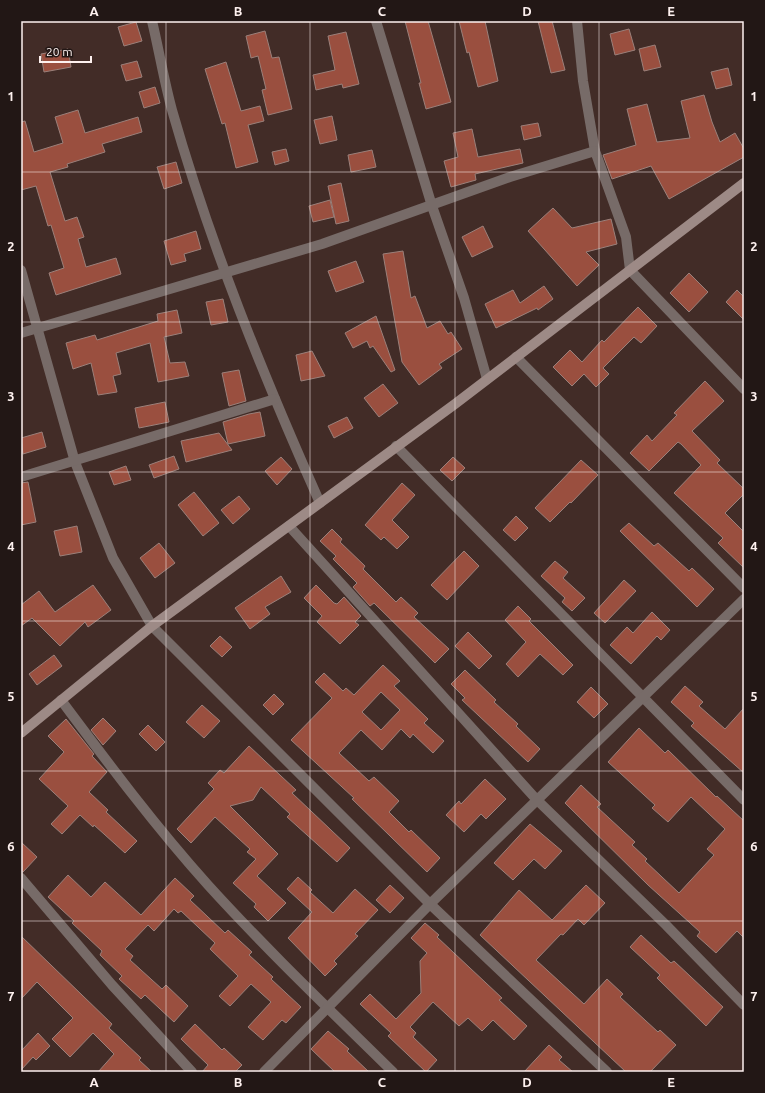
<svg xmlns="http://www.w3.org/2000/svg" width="765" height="1093" font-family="Ubuntu,sans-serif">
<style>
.building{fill:#9a4f3f;stroke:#9b807a;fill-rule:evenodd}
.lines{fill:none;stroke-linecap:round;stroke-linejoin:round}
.street{stroke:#776b68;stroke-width:10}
.secondary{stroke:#9d8a86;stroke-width:10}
.grid{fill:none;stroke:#fef1ef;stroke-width:1;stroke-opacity:0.55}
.neatline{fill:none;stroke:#fef1ef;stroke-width:1.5}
.grid-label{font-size:13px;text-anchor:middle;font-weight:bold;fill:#fef1ef}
</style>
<rect width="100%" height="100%" fill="#422c27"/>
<g class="building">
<path d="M405,21H428L451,102L426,109L419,83H421Z"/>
<path d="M459,21H485L498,81L478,87L469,52L467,53Z"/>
<path d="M538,21H552L565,70L551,73Z"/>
<path d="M136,22L142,41L124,46L118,27Z"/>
<path d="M629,29L635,50L615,55L610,34Z"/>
<path d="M265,31L272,58L279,57L292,109L268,115L262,90L266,89L258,56L251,58L246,36Z"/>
<path d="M346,32L359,84L343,88L342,84L316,90L313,75L335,70L328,36Z"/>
<path d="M655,45L661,67L644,71L639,49Z"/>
<path d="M68,49L71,67L44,72L41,54Z"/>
<path d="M137,61L142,77L126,81L121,65Z"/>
<path d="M226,62L241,111L260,106L264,121L248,125L258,162L236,168L225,123L222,124L205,69Z"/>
<path d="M728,68L732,85L716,89L711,72Z"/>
<path d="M155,87L160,103L144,108L139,92Z"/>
<path d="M704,95L712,122L720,142L735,133L744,149V157L669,199L651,166L612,179L603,155L636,145L627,109L647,104L657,142L690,138L681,101Z"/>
<path d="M78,110L85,133L138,117L142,132L102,144L105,152L67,164L68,167L50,172L65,221L77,217L84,237L78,239L86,267L116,258L121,274L56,295L49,273L64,268L51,225L48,226L36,186L21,190V122L25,121L34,152L63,143L55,117Z"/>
<path d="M332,116L337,140L320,144L314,120Z"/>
<path d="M538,123L541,136L524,140L521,126Z"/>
<path d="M472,129L478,157L520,149L523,163L475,174L476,180L451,187L444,161L458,157L453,133Z"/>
<path d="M286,149L289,161L275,165L272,152Z"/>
<path d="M372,150L376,167L351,172L348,155Z"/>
<path d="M176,162L182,183L164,189L157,167Z"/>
<path d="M341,183L349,221L336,224L328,186Z"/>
<path d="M330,200L334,217L313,222L309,206Z"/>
<path d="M553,208L572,228L611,219L617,244L586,252L599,265L577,286L528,231Z"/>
<path d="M483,226L493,247L472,257L462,237Z"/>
<path d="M196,231L201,249L184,254L186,261L171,265L164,241Z"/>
<path d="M403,251L411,298L415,296L427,328L440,321L448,334L451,332L462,349L439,364L442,368L419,385L402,362L383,254Z"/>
<path d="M356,261L364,282L336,292L328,271Z"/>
<path d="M689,273L708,292L689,312L670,293Z"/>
<path d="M544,286L553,299L538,310L537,308L496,328L485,304L513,290L520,303Z"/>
<path d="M737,290L744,297V320L726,302Z"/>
<path d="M223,299L228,322L211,325L206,302Z"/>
<path d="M638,307L657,326L641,343L634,337L603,368L609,374L596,387L584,374L572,386L553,367L570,350L582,362L602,340L604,342Z"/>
<path d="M177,310L182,333L164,337L170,363L185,362L189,376L158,382L150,343L116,353L121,374L113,376L117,392L98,395L91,363L73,369L66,343L95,335L97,340L158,321L157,314Z"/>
<path d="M376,316L395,370L391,372L373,346L370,348L367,341L353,348L345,333Z"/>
<path d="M312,351L325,376L301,381L296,355Z"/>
<path d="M239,370L246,401L229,406L222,373Z"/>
<path d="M705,381L724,401L692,431L720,460L717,463L744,489V494L725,513L744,532V568L718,543L723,538L674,493L701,465L681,444L678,442L649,471L630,453L647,435L652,441L677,415L674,413Z"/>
<path d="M383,384L398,403L379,417L364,398Z"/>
<path d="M165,402L169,422L139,428L135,408Z"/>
<path d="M260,412L265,436L228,444L223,422L249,414Z"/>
<path d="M347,417L353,428L334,438L328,426Z"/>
<path d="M42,432L46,447L23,454L21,438Z"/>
<path d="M219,433L232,450L186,462L181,441Z"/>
<path d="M174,456L179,469L154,478L149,465Z"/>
<path d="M281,457L292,469L277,485L265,471Z"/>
<path d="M453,457L465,468L452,481L440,470Z"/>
<path d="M581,460L598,475L571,503L570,502L550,522L535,508Z"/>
<path d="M126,466L131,480L114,485L109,472Z"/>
<path d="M28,482L36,522L21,525V483Z"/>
<path d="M402,483L415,495L392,520L409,537L397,549L384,537L381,540L365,525Z"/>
<path d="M194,492L219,523L203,536L178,505Z"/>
<path d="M239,496L250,509L233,524L221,510Z"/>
<path d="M516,516L528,528L515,541L503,530Z"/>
<path d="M629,523L654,546L658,543L689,571L692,568L714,589L697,607L620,531Z"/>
<path d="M77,526L82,552L60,556L54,531Z"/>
<path d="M332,529L342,539L340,542L365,566L363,569L396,602L401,597L418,613L414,617L449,649L435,663L374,603L370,606L353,587L357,583L333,559L336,556L320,541Z"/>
<path d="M159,543L175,563L155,578L140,558Z"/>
<path d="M464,551L479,566L447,600L431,585Z"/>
<path d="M555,561L568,572L563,578L585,598L572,611L562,602L565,598L541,576Z"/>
<path d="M281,576L291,592L265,607L270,614L250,629L235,608Z"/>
<path d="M624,580L636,591L605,623L594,613Z"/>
<path d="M93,585L111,610L88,627L85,622L60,646L32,618L21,626V605L39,591L55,612Z"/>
<path d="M316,585L334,603L337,604L344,597L361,616L355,622L359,625L340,644L317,622L322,616L304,598Z"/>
<path d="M518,606L531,619L529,621L573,665L563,675L540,654L518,677L506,664L526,642L505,620Z"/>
<path d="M652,612L670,630L661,640L657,636L631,664L610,645L627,627L633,633Z"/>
<path d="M468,632L492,656L479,669L455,646Z"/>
<path d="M220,636L232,647L222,657L210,646Z"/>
<path d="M54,655L62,666L37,685L29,674Z"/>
<path d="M383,665L400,681L394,686L428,719L424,723L444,741L433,753L413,734L410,738L401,729L382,750L361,730L339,753L369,781L374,777L399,801L389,812L409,832L411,830L440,858L427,872L352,799L354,798L291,740L332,698L315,682L324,673L343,691L346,688L354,695ZM381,692L400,710L381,730L362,712Z"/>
<path d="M465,670L496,700L494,702L518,724L516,726L540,749L528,762L462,700L465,698L451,684Z"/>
<path d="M685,686L703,702L699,706L725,729L744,708V773L691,726L694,723L671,702Z"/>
<path d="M591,687L608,704L594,718L577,702Z"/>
<path d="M274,694L284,704L273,715L263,705Z"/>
<path d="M202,705L220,721L204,738L186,722Z"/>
<path d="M103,718L116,731L103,745L91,730Z"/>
<path d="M66,719L94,754L92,756L107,772L89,792L108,810L106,812L137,841L125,853L94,825L93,827L80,815L62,834L51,824L68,806L39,779L64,752L48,736Z"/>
<path d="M148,725L165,742L156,751L139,734Z"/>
<path d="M639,728L665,753L668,750L716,797L717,796L744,821V938L737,931L716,953L697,936L700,932L648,885L565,803L581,785L601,804L597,807L635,842L632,845L647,859L645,861L679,893L714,855L707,849L725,829L691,797L668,822L652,808L655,805L608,762Z"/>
<path d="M249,746L296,790L292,793L350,848L337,862L287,817L290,814L261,787L253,800L230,806L278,854L257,876L286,903L268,921L254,907L256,904L233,883L256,859L247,852L250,849L215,817L191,843L177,829L214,789L208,783L220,770L224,773Z"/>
<path d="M485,779L506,799L486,819L481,814L464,832L446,815L459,801L461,804Z"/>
<path d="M530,824L562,851L545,869L534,859L513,880L494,863Z"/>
<path d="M21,842L37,857L23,872H21Z"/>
<path d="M68,875L91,897L105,882L141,915L175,878L194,896L190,900L225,933L228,930L252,952L249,955L273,977L271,979L301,1007L286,1023L282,1020L263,1040L248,1027L271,1002L251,984L230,1006L219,996L238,976L210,949L215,943L181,911L178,913L174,909L154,931L148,925L125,949L133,956L130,960L162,989L166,985L188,1006L174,1022L145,995L141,999L119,979L122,976L100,955L102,951L72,923L74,921L48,897Z"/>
<path d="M298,877L312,890L310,892L333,913L355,889L378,910L355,934L358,936L334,961L337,964L325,976L288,938L312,912L287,889Z"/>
<path d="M390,885L404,898L390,913L376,900Z"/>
<path d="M586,885L605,903L584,925L578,919L563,935L561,934L536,960L584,1004L607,979L623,994L620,997L658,1032L660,1030L676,1045L650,1072H626L480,935L519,890L552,920Z"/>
<path d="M425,923L439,935L437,937L502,998L499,1000L527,1026L514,1040L493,1020L482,1031L468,1018L459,1026L433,1002L410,1027L416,1033L413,1037L437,1060L426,1072L388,1036L391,1033L360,1004L370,994L396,1019L421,993L420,961L427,953L411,938Z"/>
<path d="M641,935L671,963L674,961L723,1007L706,1026L657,978L660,975L630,947Z"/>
<path d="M21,936L112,1024L109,1028L141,1058L139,1060L152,1072H98L114,1054L93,1033L70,1057L52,1039L73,1018L37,982L21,999Z"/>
<path d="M195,1024L222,1050L224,1048L242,1065L235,1072H202L208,1065L181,1039Z"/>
<path d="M328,1031L349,1049L347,1051L369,1072H335L311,1049Z"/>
<path d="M38,1033L50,1046L36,1060L33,1057L21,1070V1051Z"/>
<path d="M549,1045L562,1057L559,1060L573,1072H524Z"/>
</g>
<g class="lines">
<g class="street">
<path d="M152,21C159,50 164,81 172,110C210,244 263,375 320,503"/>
<path d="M376,21L432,206L464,298L487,379"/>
<path d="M577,21L583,81L595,151L626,237L630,270L744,389"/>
<path d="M21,270L75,462L113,558L152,626L430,904L607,1072"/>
<path d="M21,333L322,244L510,177L595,151"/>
<path d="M516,357L744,588"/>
<path d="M396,446L744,800"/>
<path d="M21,477L275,399"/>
<path d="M289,526L536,799L666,925L744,1005"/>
<path d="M61,700C108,763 155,826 208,885C267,950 331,1011 393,1072"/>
<path d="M21,878L112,985L192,1072"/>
<path d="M264,1072L430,904L744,599"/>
</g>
<path class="secondary" d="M21,733L152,626L455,404L744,183"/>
</g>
<path class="grid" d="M166,21V1072M310,21V1072M455,21V1072M599,21V1072M21,172H744M21,322H744M21,472H744M21,621H744M21,771H744M21,921H744"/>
<rect width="765" height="1093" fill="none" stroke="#221715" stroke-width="44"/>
<path d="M40 56v6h51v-6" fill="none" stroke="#fef1ef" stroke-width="2"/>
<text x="46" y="56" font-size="12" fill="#fef1ef" stroke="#221715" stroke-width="3" paint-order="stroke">20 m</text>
<rect x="22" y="22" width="721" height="1049" class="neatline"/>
<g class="grid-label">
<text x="94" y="16">A</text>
<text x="238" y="16">B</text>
<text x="382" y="16">C</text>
<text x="527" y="16">D</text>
<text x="671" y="16">E</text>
<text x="11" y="101">1</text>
<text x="754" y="101">1</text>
<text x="11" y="251">2</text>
<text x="754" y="251">2</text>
<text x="11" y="401">3</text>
<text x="754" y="401">3</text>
<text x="11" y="551">4</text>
<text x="754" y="551">4</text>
<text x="11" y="701">5</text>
<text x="754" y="701">5</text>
<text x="11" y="851">6</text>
<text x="754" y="851">6</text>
<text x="11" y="1001">7</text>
<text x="754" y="1001">7</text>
<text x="94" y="1087">A</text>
<text x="238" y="1087">B</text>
<text x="382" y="1087">C</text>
<text x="527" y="1087">D</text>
<text x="671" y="1087">E</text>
</g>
</svg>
